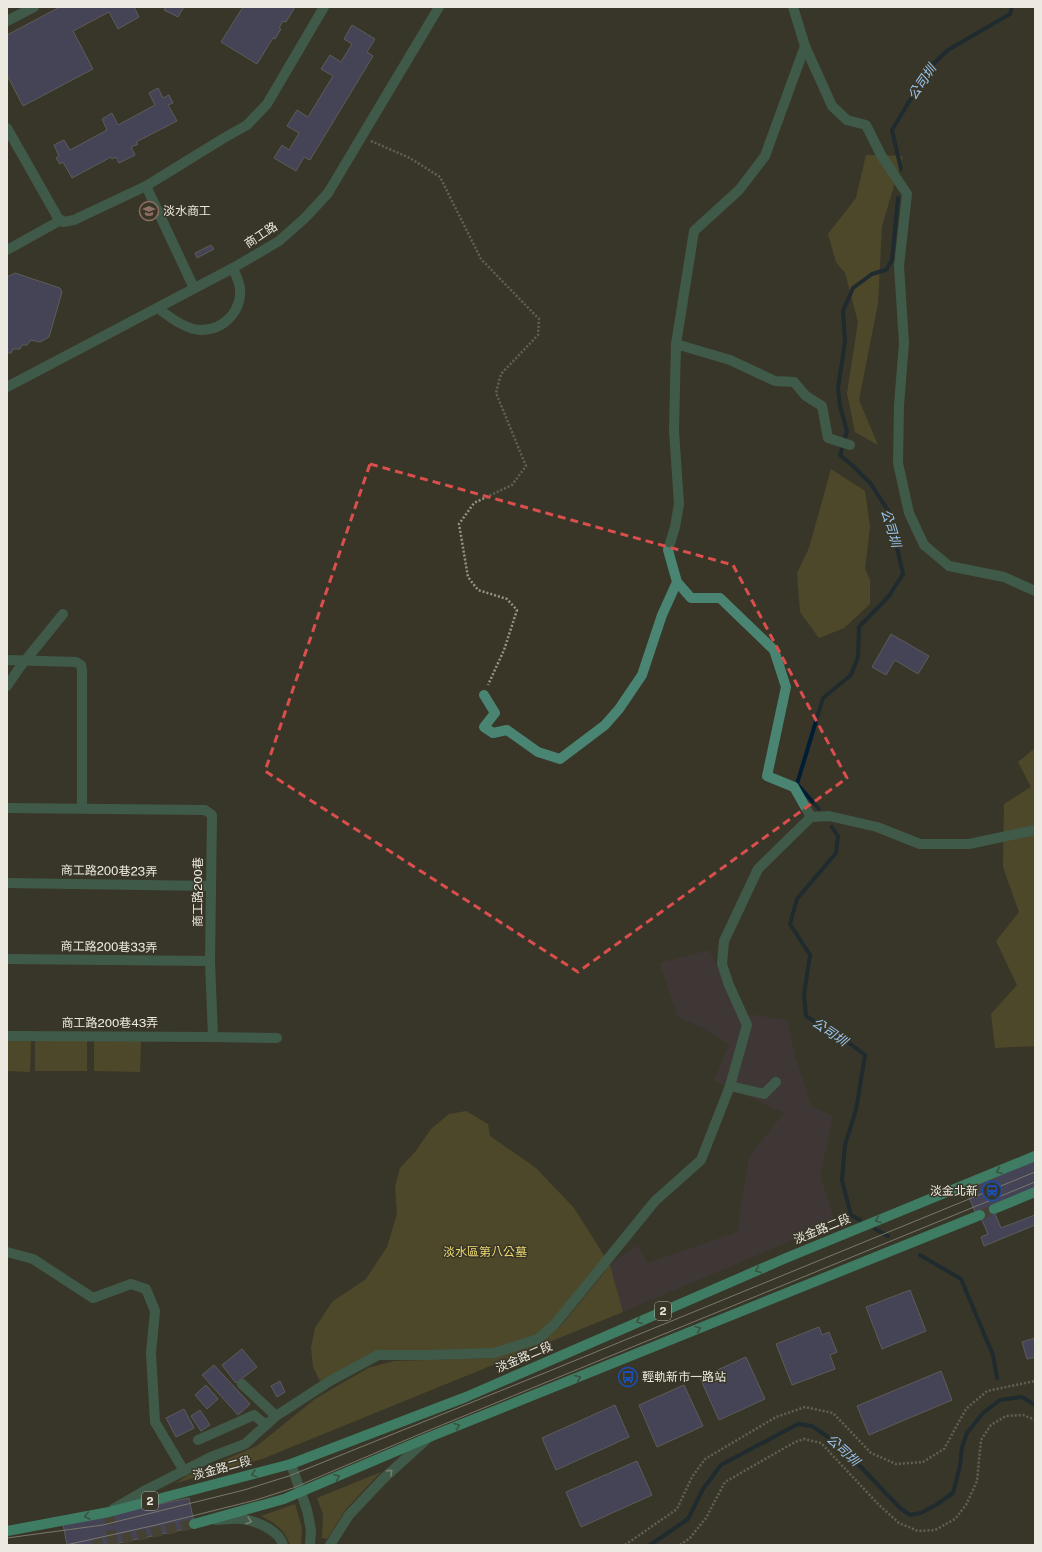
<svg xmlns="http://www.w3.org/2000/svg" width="1042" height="1552" font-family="'Public Sans','Noto Sans TC',sans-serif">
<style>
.industrial{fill:#463846}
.green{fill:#675e2a}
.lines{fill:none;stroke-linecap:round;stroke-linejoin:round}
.stream{stroke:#001d35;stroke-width:4}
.building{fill:#55528e;stroke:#898999}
.minor-tunnel{stroke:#545144;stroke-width:10;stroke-dasharray:10 5;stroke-linecap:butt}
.major-tunnel{stroke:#545144;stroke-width:10;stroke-dasharray:10 5;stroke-linecap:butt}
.path{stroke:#959387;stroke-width:2.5;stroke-dasharray:2 2;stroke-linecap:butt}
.minor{stroke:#498572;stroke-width:10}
.major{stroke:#45d3ad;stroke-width:10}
.tram{stroke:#c9c6bd;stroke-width:1}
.oneway{stroke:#3e755d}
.oneway2{stroke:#c2d0c4}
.marked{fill:none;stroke:#da4f4d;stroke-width:3;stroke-dasharray:8 5;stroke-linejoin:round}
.labels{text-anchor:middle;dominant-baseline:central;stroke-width:3;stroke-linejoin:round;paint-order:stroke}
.shield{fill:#393628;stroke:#b6b3a9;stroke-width:1}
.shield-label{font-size:11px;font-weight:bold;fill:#ebe9e0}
.poi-label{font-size:12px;fill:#ebe9e0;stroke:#393628;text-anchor:start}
.street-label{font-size:12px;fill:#ebe9e0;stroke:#393628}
.park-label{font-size:12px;fill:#ebd870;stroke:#393628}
.water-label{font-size:13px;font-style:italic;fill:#99c7f0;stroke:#393628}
</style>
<rect width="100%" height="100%" fill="#393628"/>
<path class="industrial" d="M709,950L741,1013L787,1020L794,1052L811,1106L833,1116L820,1175L835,1222L623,1312L610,1265L638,1245L647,1263L737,1232L749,1157L784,1113L714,1081L729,1044L704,1029L677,1016L660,963Z"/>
<g class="green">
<path d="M866,155L903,156L882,226L878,303L859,400L878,445L855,432L847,393L858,322L845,273L836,262L828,234L856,198Z"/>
<path d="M831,469L865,491L870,527L865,569L870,580V604L844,628L819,638L800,612L797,573L809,548Z"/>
<path d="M1035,748V1046L995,1048L991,1014L1017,985L996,941L1019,912L1003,867L1004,804L1031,787L1018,762Z"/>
<path d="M7,1040L31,1041L30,1072L7,1071Z"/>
<rect x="35" y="1041" width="52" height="30"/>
<path d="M94,1041H141L140,1072L94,1071Z"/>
<path d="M466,1111L488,1124L490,1136L536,1168L574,1208L610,1265L623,1312L262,1459L176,1483L188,1475L257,1446L315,1399L368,1368L394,1361L493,1358L539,1342L560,1327L607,1269L553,1321L535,1335L492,1349L376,1351L320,1381L313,1367L311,1348L315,1328L332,1302L366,1279L387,1247L397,1214L395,1187L400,1168L415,1152L431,1129L449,1114Z"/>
<path d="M381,1472L346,1509L327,1539L322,1538L323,1514L317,1498Z"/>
<path d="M295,1504L302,1528L301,1545H290C285,1530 275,1523 261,1516Z"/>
</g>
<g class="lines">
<g class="stream">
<path d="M901,169L892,130L930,67L948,50L1010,14L1012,7"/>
<path d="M819,809L797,784L823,698L851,675L858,657L859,627L889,596L903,574L889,512L871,484L853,466L840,455L847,431L840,406L838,388L845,342L843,311L853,288L872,274L886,270L892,260L898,198"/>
<path d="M832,827L838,836L836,853L797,899L790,924L810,955L804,995L806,1016L848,1042L865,1055L856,1110L845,1145L842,1180L851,1215L860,1220"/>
<path d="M875,1229L888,1236"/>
<path d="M920,1255L961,1279L993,1355L997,1378"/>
<path d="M650,1545L688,1519L703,1489L721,1465L798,1424L812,1426L841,1446L900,1508L910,1515L921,1513L936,1505L953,1493L960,1466L962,1447L967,1433L983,1413L1000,1400L1022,1397L1035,1405"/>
</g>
</g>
<g class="building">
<path d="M60,7H134L139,17L118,29L109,12L73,31L93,69L23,106L7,75V35Z"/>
<path d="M166,7H184L178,17L164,10Z"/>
<path d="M243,7H295L286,22L283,21L279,28L281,29L275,39L273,38L257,64L221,42Z"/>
<path d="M352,25L375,39L367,52L373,56L310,160L304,157L296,171L274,158L282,145L289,150L299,133L287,126L297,110L308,117L333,76L321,69L330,55L341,62L352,44L344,39Z"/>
<path d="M158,88L163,98L169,95L173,103L168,105L177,121L136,142L138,144L131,147L135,155L119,163L116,157L112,159L111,157L72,178L63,162L60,164L56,158L59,156L54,145L64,140L70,150L107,130L102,119L112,113L118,125L155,105L149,93Z"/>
<path d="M211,245L214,249L197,258L195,253Z"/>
<path d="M15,273L60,288L62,292L49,337L40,342L31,340L27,345H22L20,349H13L11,353H7V277Z"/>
<path d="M891,634L929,656L918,674L895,660L886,675L872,667Z"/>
<path d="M1035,1160V1190L992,1207L1001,1228L1035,1215V1225L984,1246L981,1237L988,1234L979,1213L976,1214L965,1188Z"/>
<path d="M910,1290L926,1331L882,1349L866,1307Z"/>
<path d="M819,1327L822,1335L829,1332L837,1352L830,1355L835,1369L792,1385L776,1344Z"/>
<path d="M1035,1338V1357L1027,1359L1022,1342Z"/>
<path d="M242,1349L257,1367L236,1383L222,1365Z"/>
<path d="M746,1357L765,1399L719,1420L700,1378Z"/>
<path d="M214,1365L250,1404L238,1415L202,1375Z"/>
<path d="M941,1371L952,1400L869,1435L857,1406Z"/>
<path d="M280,1381L285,1392L277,1397L271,1386Z"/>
<path d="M206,1385L218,1399L207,1409L195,1395Z"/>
<path d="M684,1385L703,1426L657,1447L639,1405Z"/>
<path d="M615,1405L629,1437L556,1470L542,1438Z"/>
<path d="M184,1409L194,1428L176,1437L166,1418Z"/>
<path d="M200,1410L210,1425L201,1431L191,1416Z"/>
<path d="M637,1461L652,1495L581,1527L566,1492Z"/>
<path d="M189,1498L195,1527L109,1545H67L63,1524Z"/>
</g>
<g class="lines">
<path class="minor-tunnel" d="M109,1515L112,1541"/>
<g class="major-tunnel">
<path d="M980,1215L994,1209"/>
<path d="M93,1545L194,1524"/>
</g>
<g class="path">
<path d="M371,141L410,158L440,177L481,259L539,319L538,335L501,374L496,393L526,466L512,485L474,503L459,524L468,577L478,590L507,599L517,610L504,650L488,685"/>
<path d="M625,1545L677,1509L692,1477L705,1459L776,1417L805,1407L833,1413L871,1453L896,1464L923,1462L944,1449L966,1409L987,1391L1035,1381"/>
<path d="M680,1545L690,1538L706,1518L725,1482L795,1442L804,1439L821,1443L879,1505L899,1523L918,1531L935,1530L955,1519L966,1505L977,1481L981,1440L991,1425L1006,1416L1023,1415L1035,1420"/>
</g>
<g class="minor">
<path d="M793,7L805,46L832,106L847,120L866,125L881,155L907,194L899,266L904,343L899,405L898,463L909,513L924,545L949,566L1004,577L1035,591"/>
<path d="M7,21L34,7"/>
<path d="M7,128L58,218L63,222L74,220L146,186"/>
<path d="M7,250L61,220"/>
<path d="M194,288L146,186L224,138L247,125L267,104L324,7"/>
<path d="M158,308C169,317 186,330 201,330C224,330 242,311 240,288C239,281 235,274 233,268"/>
<path d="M676,344L694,231L739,190L765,156L805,46"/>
<path d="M7,387L233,268L279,241L305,218L328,193L439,7"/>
<path d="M7,660L76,662L81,665L82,670V808"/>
<path d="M7,686L20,667L63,614"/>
<path d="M484,695L495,713L484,727L493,733L507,730L538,752L560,759L605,725L619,709L642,675L662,615L677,582"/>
<path d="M7,808L205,810L212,815L210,961L213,1037L277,1038"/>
<path d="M811,817L794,787L767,776L786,687L774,650L720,598H691L677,582L668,550L675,527L679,504L674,431L676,344L730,360L775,381L794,382L806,396L822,406L828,438L850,445"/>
<path d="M7,883L211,886"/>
<path d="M7,959L210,961"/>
<path d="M7,1036L213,1037"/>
<path d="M730,1086L764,1094L776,1082"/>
<path d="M7,1252L33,1259L93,1298L131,1284L146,1289L155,1311L151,1353L155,1422L184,1471"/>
<path d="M242,1384L276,1416"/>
<path d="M198,1440L254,1415L266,1425"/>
<path d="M291,1464L307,1510L311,1530L310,1545"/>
<path d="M113,1509L144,1491L211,1457L245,1444L276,1416L330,1381L378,1355H430L494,1353L538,1339L555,1324L655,1201L701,1160L730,1086L747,1025L729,985L722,964L724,941L758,869L811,817L829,816L877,827L920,844H969L1035,830"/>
<path d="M216,1520C224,1520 233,1518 242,1519C256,1521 279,1530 283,1545"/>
<path d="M330,1545L349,1515L383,1479L427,1439"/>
</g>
<g class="major">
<path d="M994,1209L1035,1192"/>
<path d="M194,1524L284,1499L427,1438L980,1215"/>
<path d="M7,1531L109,1512L291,1464L466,1397L786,1258L1035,1156"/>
</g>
<g class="tram">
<path d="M7,1538L103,1525L244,1490L289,1476L547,1372L1035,1172"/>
<path d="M66,1545L156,1525L256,1500L293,1488L420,1434L1035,1182"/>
</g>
</g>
<defs><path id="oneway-chevron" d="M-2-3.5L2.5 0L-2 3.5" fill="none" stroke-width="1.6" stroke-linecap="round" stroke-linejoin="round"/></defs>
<g class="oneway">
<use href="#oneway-chevron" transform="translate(999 1171) rotate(158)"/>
<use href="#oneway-chevron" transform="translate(878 1220) rotate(158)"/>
<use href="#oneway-chevron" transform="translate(758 1270) rotate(157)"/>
<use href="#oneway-chevron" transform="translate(639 1321) rotate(157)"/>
<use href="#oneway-chevron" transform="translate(698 1329) rotate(-22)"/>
<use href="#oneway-chevron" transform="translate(578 1378) rotate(-22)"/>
<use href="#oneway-chevron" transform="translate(457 1426) rotate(-22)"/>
<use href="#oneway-chevron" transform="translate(254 1474) rotate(165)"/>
<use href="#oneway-chevron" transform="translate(337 1477) rotate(-23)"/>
<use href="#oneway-chevron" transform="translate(87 1516) rotate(169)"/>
</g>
<g class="oneway2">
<use href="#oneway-chevron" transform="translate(390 1472) rotate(-42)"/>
<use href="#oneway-chevron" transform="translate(249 1521) rotate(16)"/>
</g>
<path d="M0 0H1042V1552H0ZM370,464L733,565L847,778L578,972L265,771Z" fill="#393628" fill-opacity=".55" fill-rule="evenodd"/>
<path class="marked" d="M370,464L733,565L847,778L578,972L265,771Z"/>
<defs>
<g id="university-ring" transform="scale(1)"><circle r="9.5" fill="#393628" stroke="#8d6e63" stroke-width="1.5"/><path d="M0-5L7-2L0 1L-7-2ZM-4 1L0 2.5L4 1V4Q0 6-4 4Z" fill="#8d6e63"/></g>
<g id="station-ring" transform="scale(1)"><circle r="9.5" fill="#393628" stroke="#1a4fb4" stroke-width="1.5"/><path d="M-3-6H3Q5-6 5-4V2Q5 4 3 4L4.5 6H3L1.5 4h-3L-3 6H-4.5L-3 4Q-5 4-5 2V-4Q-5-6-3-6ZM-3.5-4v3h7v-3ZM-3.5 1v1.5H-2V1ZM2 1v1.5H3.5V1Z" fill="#1a4fb4"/></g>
<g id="bus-ring" transform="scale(1)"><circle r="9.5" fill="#393628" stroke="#1a4fb4" stroke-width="1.5"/><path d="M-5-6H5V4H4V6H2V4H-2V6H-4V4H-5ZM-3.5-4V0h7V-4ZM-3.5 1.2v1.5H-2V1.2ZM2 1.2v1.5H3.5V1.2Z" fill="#1a4fb4"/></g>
</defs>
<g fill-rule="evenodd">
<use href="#university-ring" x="149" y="211"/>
<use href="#station-ring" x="992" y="1191"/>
<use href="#bus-ring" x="628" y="1377"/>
</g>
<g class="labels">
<g class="shield">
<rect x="655" y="1302" width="16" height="18" rx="3"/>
<rect x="142" y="1492" width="16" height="18" rx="3"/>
</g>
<g class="shield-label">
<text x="663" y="1311">2</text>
<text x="150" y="1501">2</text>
</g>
<g class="poi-label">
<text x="163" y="211">淡水商工</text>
<text x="978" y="1191" text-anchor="end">淡金北新</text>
<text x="642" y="1377">輕軌新市一路站</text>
</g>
<g class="street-label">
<text transform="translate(261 235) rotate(-33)">商工路</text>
<text transform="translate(109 871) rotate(1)">商工路200巷23弄</text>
<text transform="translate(198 892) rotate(-90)">商工路200巷</text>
<text transform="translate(109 947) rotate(1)">商工路200巷33弄</text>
<text x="110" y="1023">商工路200巷43弄</text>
<text transform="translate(822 1229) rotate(-22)">淡金路二段</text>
<text transform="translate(524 1357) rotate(-23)">淡金路二段</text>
<text transform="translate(222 1468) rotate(-15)">淡金路二段</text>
</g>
<g class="park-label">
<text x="485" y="1252">淡水區第八公墓</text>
</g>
<g class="water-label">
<text transform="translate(922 82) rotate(-56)">公司圳</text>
<text transform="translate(891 528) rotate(73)">公司圳</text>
<text transform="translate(830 1032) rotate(34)">公司圳</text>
<text transform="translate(843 1450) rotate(43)">公司圳</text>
</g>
</g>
<rect width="1042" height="1552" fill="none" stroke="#ebe9e0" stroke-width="16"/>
</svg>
